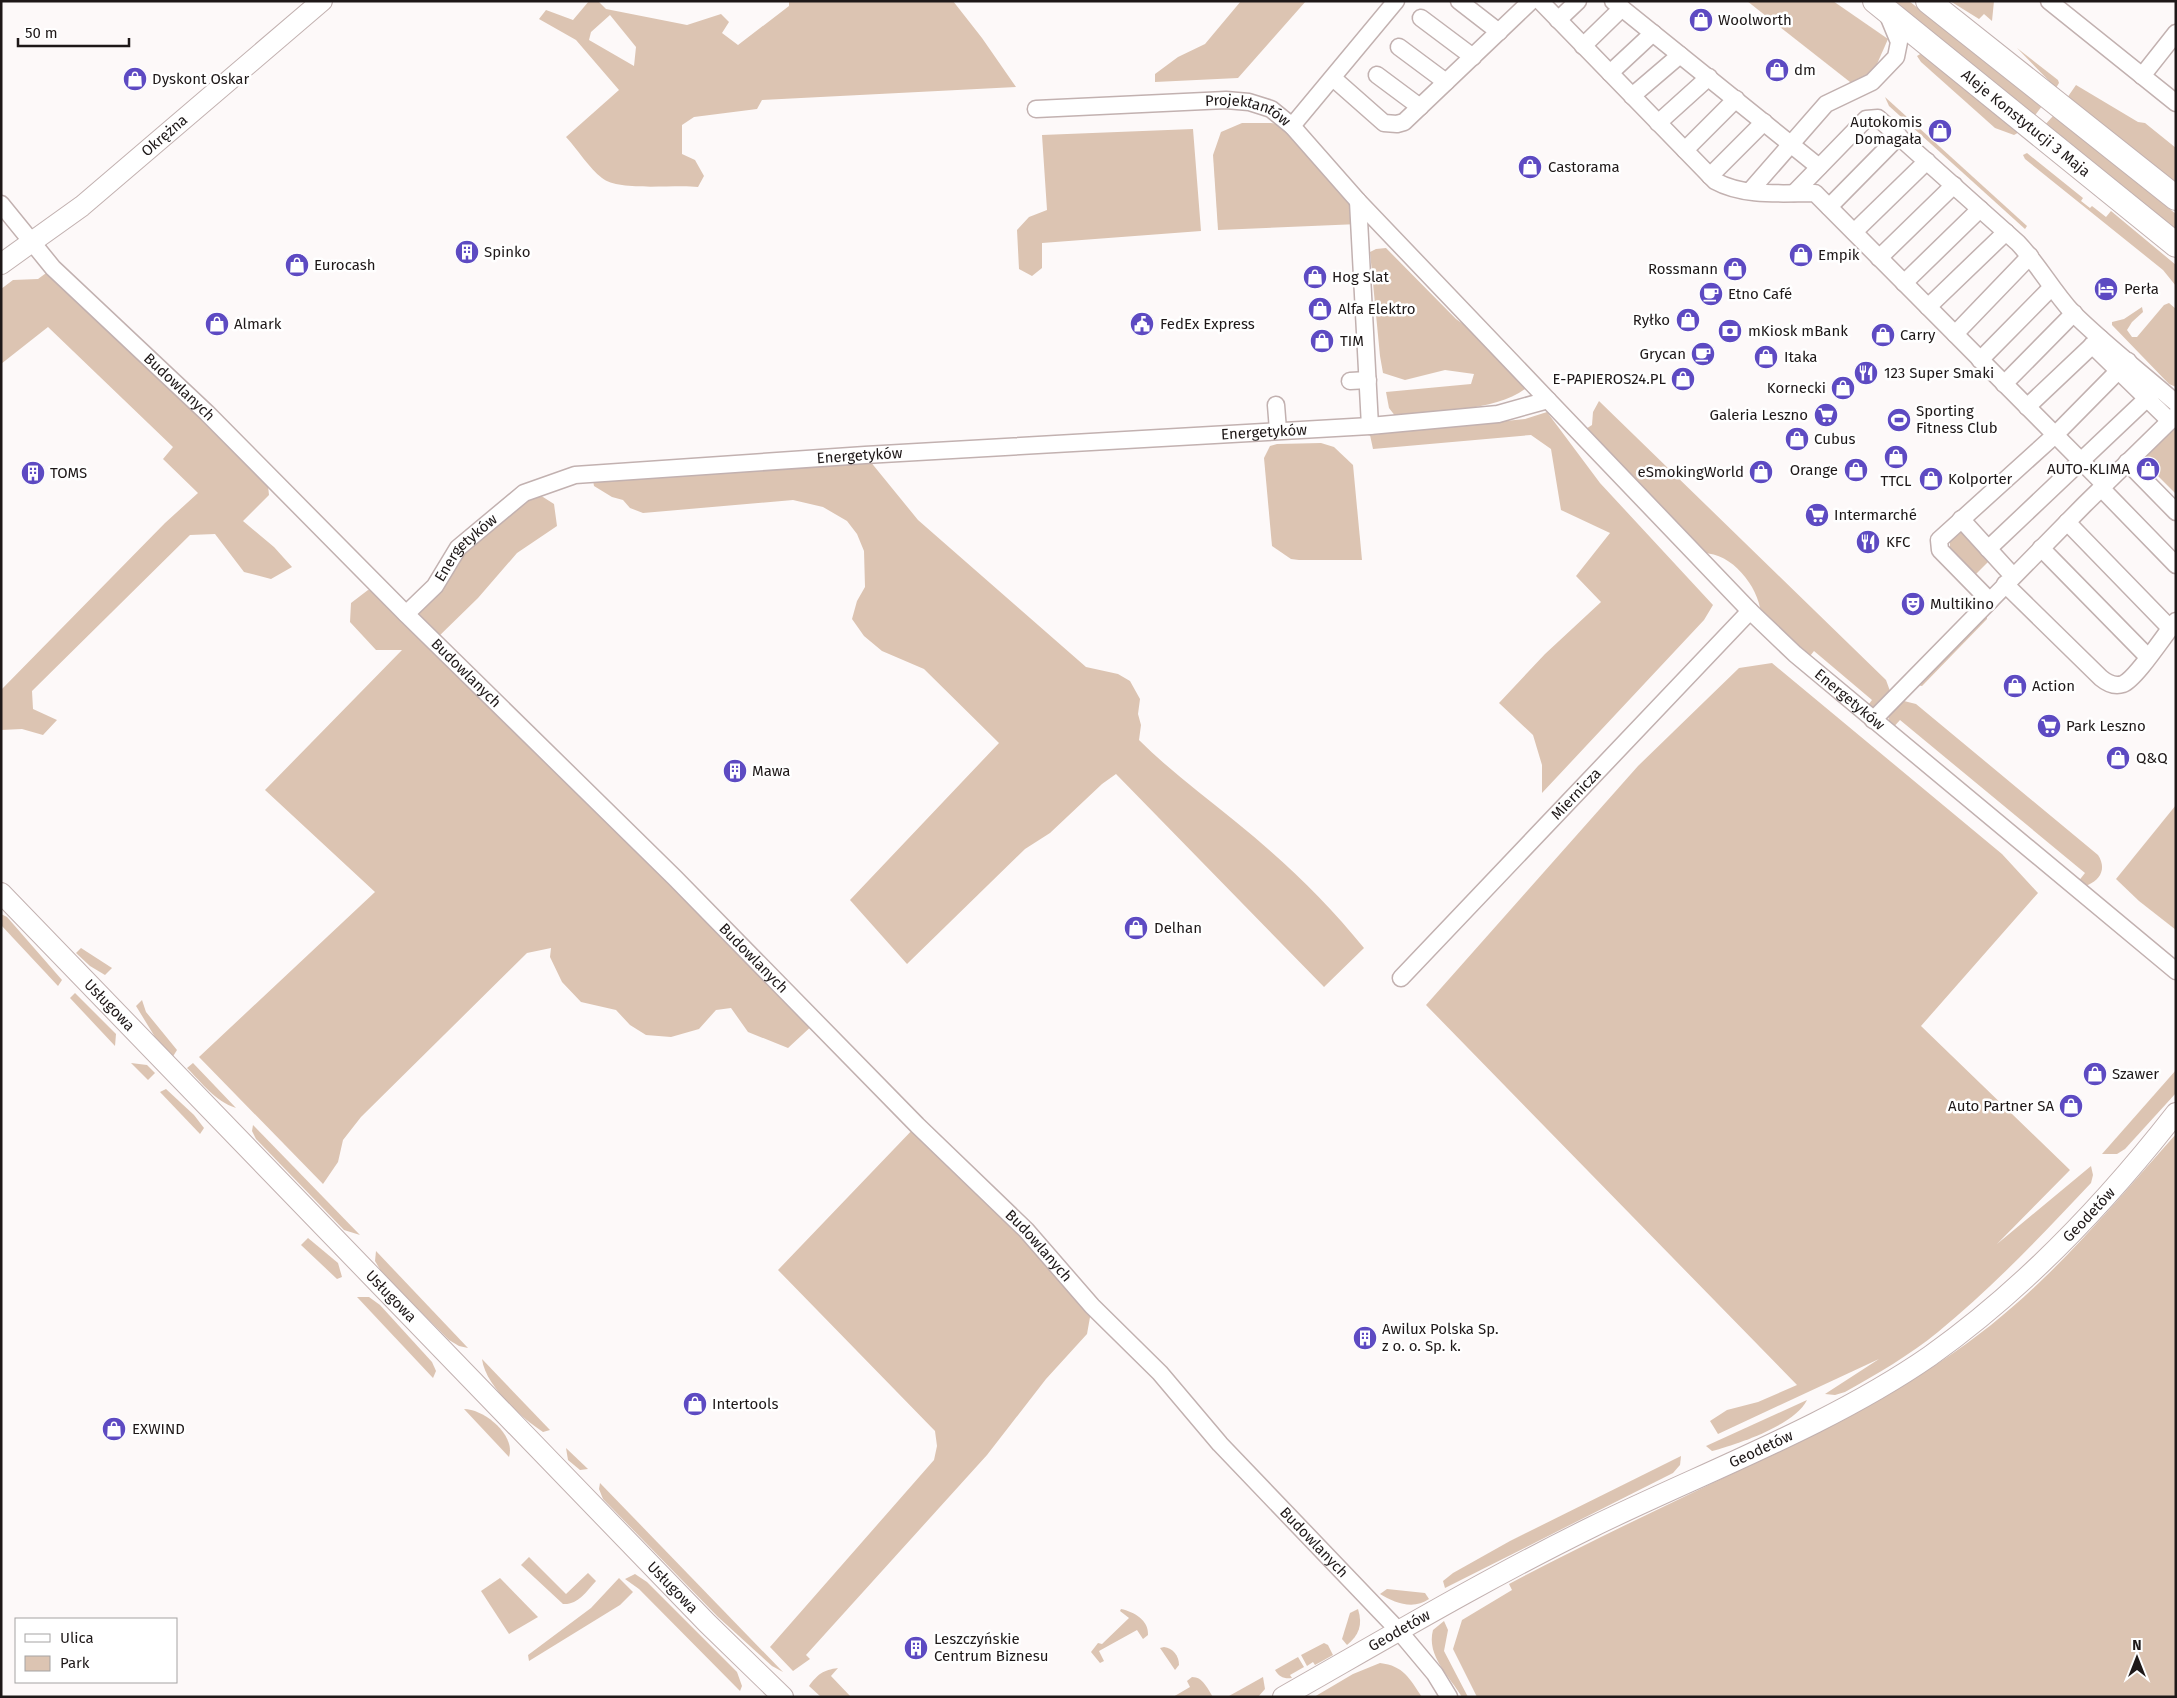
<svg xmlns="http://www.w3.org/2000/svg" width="2177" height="1698" font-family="'Fira Sans',sans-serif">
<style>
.green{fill:#dcc4b2;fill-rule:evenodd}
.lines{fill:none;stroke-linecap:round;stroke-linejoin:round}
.minor-casing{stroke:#c2b1b0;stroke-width:19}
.tertiary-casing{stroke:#c2b1b0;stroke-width:22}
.secondary-casing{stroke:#c2b1b0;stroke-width:26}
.minor{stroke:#fff;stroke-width:16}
.tertiary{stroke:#fff;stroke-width:20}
.secondary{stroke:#fff;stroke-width:24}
.labels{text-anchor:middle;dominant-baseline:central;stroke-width:5;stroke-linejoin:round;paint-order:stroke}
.poi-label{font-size:15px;fill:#1e1818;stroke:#fff;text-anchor:start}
.street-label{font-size:15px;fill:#1e1818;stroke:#fff}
</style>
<rect width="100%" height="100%" fill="#fdf9f9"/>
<g class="green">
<path d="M589,1H598L606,9L687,25L721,14L729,22L722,33L738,45L789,6V1H953L982,38L1016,87L762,100L757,109L694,117L682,125V154L695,160L704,176L698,187C675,184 619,192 602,178C589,168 578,150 566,137L619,90L576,40L539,19L546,10L573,20ZM610,15L636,47L634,66L589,40L591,32Z"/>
<path d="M1241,1H1306L1238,78L1155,82V74L1178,57L1205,44Z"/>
<path d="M1747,1H1833L1888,39L1877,64L1864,82H1850Z"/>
<path d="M1891,1H1909L2042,106L2033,118Z"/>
<path d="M1950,1H1994L1992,21L1984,14L1979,19Z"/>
<path d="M2017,48L2058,80L2059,83L2056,88Z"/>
<path d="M1922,53L2021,131L2014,135L1995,128L1921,62L1917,56Z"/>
<path d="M2076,85L2138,122L2145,123L2176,148V184L2067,98Z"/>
<path d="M1885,97L2027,226L2025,229L1889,106Z"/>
<path d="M2053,116L2176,214V236L2043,127Z"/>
<path d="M1242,123H1271L1292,126L1358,201L1359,224L1218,230L1213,155L1221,132Z"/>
<path d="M1193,129L1201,231L1042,243V268L1032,276L1019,269L1017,230L1029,217L1047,210L1042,135Z"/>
<path d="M2027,153L2083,198L2081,201L2090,208L2092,206L2106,217L2111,211L2176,265V286L2163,270L2025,159L2023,155Z"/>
<path d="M1386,248L1456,319L1481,337L1525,389C1494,412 1434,410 1396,417L1389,408L1386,392L1471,384L1474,374L1445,370L1405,380L1383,373L1380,356L1370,252L1376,249Z"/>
<path d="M53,268L267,476L269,495L243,521L274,547L292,567L271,579L244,572L215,534L190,535L32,691L33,709L57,720L43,735L22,729L1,730V690L165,523L198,493L163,459L173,447L48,327L1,364V289L13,280L38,279Z"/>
<path d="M2169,303L2176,309V387L2169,384L2112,325V322L2124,319L2142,307L2143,312L2132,322L2127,330L2132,337H2137L2164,305Z"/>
<path d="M1599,401L1886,680L1890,691L1876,710L1865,709L1872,700L1814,651L1810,656L1761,613C1758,586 1732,553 1703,553L1578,434L1592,425L1593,412Z"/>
<path d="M1547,412L1600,483L1713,605L1704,620L1542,793V765L1533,735L1499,703L1545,654L1601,602L1576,576L1610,533L1561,510L1551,449L1531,435L1373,449L1370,435L1525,419Z"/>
<path d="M2176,415V494L2136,454Z"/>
<path d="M1321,443L1334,447L1353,465L1362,560H1299L1291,559L1272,546L1264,458L1270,446L1277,444Z"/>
<path d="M865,455L918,520L1086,667L1118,674L1130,681L1140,699L1138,714L1141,725L1139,740C1169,770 1203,795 1236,822C1283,860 1326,901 1364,948L1324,987L1116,774L1102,784L1050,833L1025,849L907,964L850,900L999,743L924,669L882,651L864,636L852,619L857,601L865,587L864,551L857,534L847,521L823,507L793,500L643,513L630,508L623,500L612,497L594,486L592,475Z"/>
<path d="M532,490L554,504L557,526L517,553L478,598L434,641L816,1022L788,1048L748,1032L731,1008L716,1010L699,1029L671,1037L646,1035L630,1025L616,1010L581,1002L562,982L550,957L551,948L527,953L361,1117L343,1140L338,1162L323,1184L199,1057L375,892L265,790L402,650H376L350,622L351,603L368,590L383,592L406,614L458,548Z"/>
<path d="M1959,532H1963L1991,559L1975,575L1950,549V542Z"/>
<path d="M1987,615V619L1922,686L1917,685Z"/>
<path d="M1772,663L2002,854L2038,893L1921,1026L2070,1170L1997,1244L2091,1166L2093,1175L2091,1183C2042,1235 1993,1287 1938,1332C1910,1355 1877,1374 1845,1392L1835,1395L1825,1394L1879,1359L1718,1434L1710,1421L1727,1410L1758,1402L1797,1385L1426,1005L1638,766L1739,668Z"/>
<path d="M1904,701L1916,704L2098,855C2106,867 2102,879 2088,885L2077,883L2085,873L1900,720L1891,730C1885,717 1890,705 1904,701Z"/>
<path d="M2176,805V930L2139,901L2116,879Z"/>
<path d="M1,914L7,917L62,980L58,986L1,925Z"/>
<path d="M81,948L112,968L105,975L90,966L76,953Z"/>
<path d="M75,993L116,1034L115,1046L70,998Z"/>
<path d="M142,1000L146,1012L177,1050L172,1058L155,1037L136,1006Z"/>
<path d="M131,1063L147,1065L155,1073L148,1080Z"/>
<path d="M193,1063L236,1108C215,1101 202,1083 187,1068Z"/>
<path d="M2176,1070V1093L2125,1149L2117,1154H2102Z"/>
<path d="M166,1089L194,1115L204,1128L200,1134L160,1092Z"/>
<path d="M253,1125L360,1235L344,1230L256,1139L252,1131Z"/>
<path d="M917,1125L1092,1306L1087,1334L1046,1379L987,1455L806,1655L810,1659L793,1671L770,1647L934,1460L937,1446L935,1431L778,1270Z"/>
<path d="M2176,1134V1697H1477L1453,1649L1462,1620L1512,1590L1509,1584C1586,1543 1665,1506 1744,1468C1831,1427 1915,1385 1991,1325C2061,1269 2117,1200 2176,1134Z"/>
<path d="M308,1238L338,1263L342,1277L337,1279L301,1245Z"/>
<path d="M376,1251L468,1348L459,1346L449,1340L382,1273L375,1261Z"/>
<path d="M357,1297H369L380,1305L432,1362L436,1371L433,1378Z"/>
<path d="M482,1359L550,1430L543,1432C521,1418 485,1385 482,1359Z"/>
<path d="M1807,1400C1795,1425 1738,1444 1712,1451L1706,1446Z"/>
<path d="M464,1409C484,1409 516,1435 509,1457Z"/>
<path d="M566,1448L588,1469L580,1470L568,1460Z"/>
<path d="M1681,1456L1680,1465L1673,1473L1445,1588L1443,1581L1453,1573L1510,1541Z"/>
<path d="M600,1483L783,1672L772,1666L718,1617L603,1499L599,1489Z"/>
<path d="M529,1557L566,1594L588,1573L596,1581C586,1592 578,1605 563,1604L521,1565Z"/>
<path d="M635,1574L647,1582L737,1672L742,1686L740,1691L639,1589L625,1579Z"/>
<path d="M500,1578L538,1617L509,1634L481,1591Z"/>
<path d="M619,1578L633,1592L620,1605L529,1661L528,1655L591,1608Z"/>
<path d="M1387,1589L1425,1593L1429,1599C1414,1610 1394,1603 1380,1594Z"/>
<path d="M1121,1609C1134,1612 1149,1620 1148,1635L1143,1639L1137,1630L1099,1651L1104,1661L1100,1663L1091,1652L1098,1643L1102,1644L1129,1618L1120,1611Z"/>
<path d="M1358,1609C1363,1625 1359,1635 1347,1645L1342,1639L1350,1613Z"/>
<path d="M1444,1621L1448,1630L1444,1651L1468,1697H1462C1450,1677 1426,1656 1433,1630Z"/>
<path d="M1324,1643L1328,1645L1333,1655L1315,1665L1313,1662L1307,1666L1301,1655Z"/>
<path d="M1164,1647C1173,1648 1179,1656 1179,1665L1175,1670L1160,1648Z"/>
<path d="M1298,1657L1304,1667L1290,1675L1292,1678C1284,1679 1279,1677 1275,1670Z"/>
<path d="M1380,1663C1404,1666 1409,1678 1422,1697H1314L1353,1674Z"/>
<path d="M838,1668L831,1676L851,1697H821L809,1686C818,1674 823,1670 838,1668Z"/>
<path d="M1192,1677C1203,1677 1207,1688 1213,1697H1173L1190,1687L1187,1681Z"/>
<path d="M1263,1677L1265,1689L1258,1697L1229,1696Z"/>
</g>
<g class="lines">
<g class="minor-casing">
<g id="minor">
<path d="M1459,1L1499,32"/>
<path d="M1540,1L1715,181C1744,197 1782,193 1815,193L2104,484"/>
<path d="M1613,1L1819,167"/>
<path d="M2049,1L2176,103"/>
<path d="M1421,18L1473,57"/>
<path d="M1558,20L1578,1"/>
<path d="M1583,46L1622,8"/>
<path d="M1399,47L1446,82"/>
<path d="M1610,73L1653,33"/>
<path d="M1377,75L1420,107"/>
<path d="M2142,76L2176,33"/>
<path d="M1333,78L1384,123L1397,124L1404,122L1531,1"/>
<path d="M1632,96L1680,55"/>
<path id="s1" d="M1036,109L1226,100L1249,102L1271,109L1292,126L1358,201L1548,400L1750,611L1795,654L2176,971"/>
<path d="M1658,123L1709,77"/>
<path d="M1292,126L1396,1"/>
<path d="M1685,150L1736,99"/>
<path d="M1710,176L1764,122"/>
<path d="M1750,191L1826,104L1872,82L1896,57L1899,42L1887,13"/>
<path d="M1794,193L1866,119L1878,118L2018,243C2038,264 2052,290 2072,312C2104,344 2142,373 2176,403"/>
<path d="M1358,201L1370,426"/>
<path id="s2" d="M1,204L53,268L207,413L406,614L675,878L917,1125L1026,1230L1092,1306L1160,1373L1220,1444L1399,1631L1435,1674L1449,1697"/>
<path d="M1829,207L1899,136"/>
<path d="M1854,232L1927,161"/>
<path d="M1879,258L1954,185"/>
<path d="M1904,283L1980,209"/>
<path d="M1928,307L2006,232"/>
<path d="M1955,334L2030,256"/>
<path d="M2092,345L2170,421"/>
<path d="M1980,360L2051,288"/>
<path d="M1350,381L1368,380"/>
<path d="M2004,384L2074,313"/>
<path d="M1276,405L1278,430"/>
<path d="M2027,407L2100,338"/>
<path d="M2127,462L2176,512"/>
<path d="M2101,488L2176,565"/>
<path d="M1961,519L2013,576"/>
<path d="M2067,522L2170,628"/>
<path d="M2041,548L2148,657"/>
<path d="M1988,549L2158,388"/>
<path d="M2005,584L2101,678C2107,683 2114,687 2123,684C2136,679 2165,634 2176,621"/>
<path d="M1990,601L1940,550L1939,540L2055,435L2128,361"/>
<path id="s3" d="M406,614L435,586L458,548L524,493L575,475L865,455L1370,426L1498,414L1548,400"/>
<path d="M1873,720L2084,505L2176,415"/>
<path id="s4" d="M1401,978L1750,611"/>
</g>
</g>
<g class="tertiary-casing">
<g id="tertiary">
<path id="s5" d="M1,264L82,206L322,1"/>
<path id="s6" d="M1,893L707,1623L783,1697"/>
<path id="s7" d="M1283,1697C1385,1639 1486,1579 1592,1527C1702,1473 1829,1426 1930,1356C2024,1289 2105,1204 2176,1113"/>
</g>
</g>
<g class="secondary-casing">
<g id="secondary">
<path id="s8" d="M1875,1L2176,245"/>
<path d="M1928,1L2176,198"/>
</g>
</g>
<use href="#minor" class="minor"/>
<use href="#tertiary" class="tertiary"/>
<use href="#secondary" class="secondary"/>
</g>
<defs>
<g id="shop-disc" transform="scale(1.25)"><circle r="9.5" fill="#5d4ac2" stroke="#fff"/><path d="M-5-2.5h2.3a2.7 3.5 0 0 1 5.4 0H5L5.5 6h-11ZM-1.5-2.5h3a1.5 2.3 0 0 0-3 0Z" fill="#fff"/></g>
<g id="building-disc" transform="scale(1.25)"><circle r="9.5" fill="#5d4ac2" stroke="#fff"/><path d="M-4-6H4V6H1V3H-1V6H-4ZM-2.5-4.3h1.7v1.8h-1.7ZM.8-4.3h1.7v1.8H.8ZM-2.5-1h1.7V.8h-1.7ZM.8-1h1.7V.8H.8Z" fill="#fff"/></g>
<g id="hotel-disc" transform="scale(1.25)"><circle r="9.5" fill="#5d4ac2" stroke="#fff"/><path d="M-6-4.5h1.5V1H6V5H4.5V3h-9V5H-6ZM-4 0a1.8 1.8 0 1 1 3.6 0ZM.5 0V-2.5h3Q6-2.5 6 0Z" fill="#fff"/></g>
<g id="cafe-disc" transform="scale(1.25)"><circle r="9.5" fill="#5d4ac2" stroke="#fff"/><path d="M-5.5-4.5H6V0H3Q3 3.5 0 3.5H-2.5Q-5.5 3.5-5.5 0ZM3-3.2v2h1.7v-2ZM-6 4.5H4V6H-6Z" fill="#fff"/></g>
<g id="civic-disc" transform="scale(1.25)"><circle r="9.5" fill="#5d4ac2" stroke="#fff"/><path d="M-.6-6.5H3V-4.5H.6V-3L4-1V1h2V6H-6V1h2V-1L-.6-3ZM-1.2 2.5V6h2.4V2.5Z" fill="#fff"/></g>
<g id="bank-disc" transform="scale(1.25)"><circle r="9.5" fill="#5d4ac2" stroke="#fff"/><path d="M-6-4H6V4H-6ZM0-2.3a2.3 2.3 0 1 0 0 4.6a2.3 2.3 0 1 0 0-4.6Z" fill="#fff"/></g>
<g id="restaurant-disc" transform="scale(1.25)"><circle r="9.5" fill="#5d4ac2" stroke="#fff"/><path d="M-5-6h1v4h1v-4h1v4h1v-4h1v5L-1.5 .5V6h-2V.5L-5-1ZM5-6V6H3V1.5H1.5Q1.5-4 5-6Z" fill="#fff"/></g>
<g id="supermarket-disc" transform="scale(1.25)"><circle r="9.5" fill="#5d4ac2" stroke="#fff"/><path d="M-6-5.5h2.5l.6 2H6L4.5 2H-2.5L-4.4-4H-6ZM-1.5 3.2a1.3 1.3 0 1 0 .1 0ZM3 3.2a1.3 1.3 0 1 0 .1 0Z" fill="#fff"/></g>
<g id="stadium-disc" transform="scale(1.25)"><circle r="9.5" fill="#5d4ac2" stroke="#fff"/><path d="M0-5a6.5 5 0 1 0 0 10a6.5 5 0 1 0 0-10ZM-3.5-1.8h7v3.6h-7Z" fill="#fff"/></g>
<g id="theatre-disc" transform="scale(1.25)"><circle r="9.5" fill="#5d4ac2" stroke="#fff"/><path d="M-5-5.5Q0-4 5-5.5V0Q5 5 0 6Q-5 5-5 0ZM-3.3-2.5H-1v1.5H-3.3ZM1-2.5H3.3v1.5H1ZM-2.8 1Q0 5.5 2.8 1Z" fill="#fff"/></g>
</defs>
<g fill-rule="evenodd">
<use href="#shop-disc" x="1701" y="20"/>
<use href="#shop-disc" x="1777" y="70"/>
<use href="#shop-disc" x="135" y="79"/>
<use href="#shop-disc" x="1940" y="131"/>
<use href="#shop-disc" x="1530" y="167"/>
<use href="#building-disc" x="467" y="252"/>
<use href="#shop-disc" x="1801" y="255"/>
<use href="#shop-disc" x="297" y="265"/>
<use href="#shop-disc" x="1735" y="269"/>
<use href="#shop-disc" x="1315" y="277"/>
<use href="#hotel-disc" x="2106" y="289"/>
<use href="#cafe-disc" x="1711" y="294"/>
<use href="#shop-disc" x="1320" y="309"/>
<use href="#shop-disc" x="1688" y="320"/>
<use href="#shop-disc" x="217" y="324"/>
<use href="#civic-disc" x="1142" y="324"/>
<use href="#bank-disc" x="1730" y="331"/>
<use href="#shop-disc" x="1883" y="335"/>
<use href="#shop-disc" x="1322" y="341"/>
<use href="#cafe-disc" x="1703" y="354"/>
<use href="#shop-disc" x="1766" y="357"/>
<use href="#restaurant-disc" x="1866" y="373"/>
<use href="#shop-disc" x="1683" y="379"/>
<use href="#shop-disc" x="1843" y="388"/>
<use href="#supermarket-disc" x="1826" y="415"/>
<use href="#stadium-disc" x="1899" y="420"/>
<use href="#shop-disc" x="1797" y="439"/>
<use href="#shop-disc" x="1896" y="457"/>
<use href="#shop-disc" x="2148" y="469"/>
<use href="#shop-disc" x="1856" y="470"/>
<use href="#shop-disc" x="1761" y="472"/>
<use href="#building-disc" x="33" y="473"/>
<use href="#shop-disc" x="1931" y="479"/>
<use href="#supermarket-disc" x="1817" y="515"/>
<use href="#restaurant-disc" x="1868" y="542"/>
<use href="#theatre-disc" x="1913" y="604"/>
<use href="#shop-disc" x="2015" y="686"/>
<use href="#supermarket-disc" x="2049" y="726"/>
<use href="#shop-disc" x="2118" y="758"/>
<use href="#building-disc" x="735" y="771"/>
<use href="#shop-disc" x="1136" y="928"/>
<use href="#shop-disc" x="2095" y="1074"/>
<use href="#shop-disc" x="2071" y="1106"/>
<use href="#building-disc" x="1365" y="1338"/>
<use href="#shop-disc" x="695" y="1404"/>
<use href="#shop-disc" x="114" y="1429"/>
<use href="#building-disc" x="916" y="1648"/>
</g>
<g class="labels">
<g class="poi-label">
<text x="1718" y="20">Woolworth</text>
<text x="1794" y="70">dm</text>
<text x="152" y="79">Dyskont Oskar</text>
<text x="1922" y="122" text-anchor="end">Autokomis<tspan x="1922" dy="17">Domagała</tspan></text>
<text x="1548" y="167">Castorama</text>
<text x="484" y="252">Spinko</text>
<text x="1818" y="255">Empik</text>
<text x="314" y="265">Eurocash</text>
<text x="1718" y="269" text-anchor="end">Rossmann</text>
<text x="1332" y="277">Hog Slat</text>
<text x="2124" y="289">Perła</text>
<text x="1728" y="294">Etno Café</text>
<text x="1338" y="309">Alfa Elektro</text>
<text x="1670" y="320" text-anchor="end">Ryłko</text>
<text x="234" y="324">Almark</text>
<text x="1160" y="324">FedEx Express</text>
<text x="1748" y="331">mKiosk mBank</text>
<text x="1900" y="335">Carry</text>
<text x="1340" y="341">TIM</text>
<text x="1686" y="354" text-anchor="end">Grycan</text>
<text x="1784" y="357">Itaka</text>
<text x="1884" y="373">123 Super Smaki</text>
<text x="1666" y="379" text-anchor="end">E-PAPIEROS24.PL</text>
<text x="1826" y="388" text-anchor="end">Kornecki</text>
<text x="1916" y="411">Sporting<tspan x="1916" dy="17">Fitness Club</tspan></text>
<text x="1808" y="415" text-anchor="end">Galeria Leszno</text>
<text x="1814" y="439">Cubus</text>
<text x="2130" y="469" text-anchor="end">AUTO-KLIMA</text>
<text x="1838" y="470" text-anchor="end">Orange</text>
<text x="1744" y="472" text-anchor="end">eSmokingWorld</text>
<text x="50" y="473">TOMS</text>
<text x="1948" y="479">Kolporter</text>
<text x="1896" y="481" text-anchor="middle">TTCL</text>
<text x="1834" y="515">Intermarché</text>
<text x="1886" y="542">KFC</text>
<text x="1930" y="604">Multikino</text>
<text x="2032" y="686">Action</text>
<text x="2066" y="726">Park Leszno</text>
<text x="2136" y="758">Q&amp;Q</text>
<text x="752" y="771">Mawa</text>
<text x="1154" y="928">Delhan</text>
<text x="2112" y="1074">Szawer</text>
<text x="2054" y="1106" text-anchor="end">Auto Partner SA</text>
<text x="1382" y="1329">Awilux Polska Sp.<tspan x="1382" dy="17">z o. o. Sp. k.</tspan></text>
<text x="712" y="1404">Intertools</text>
<text x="132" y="1429">EXWIND</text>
<text x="934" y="1639">Leszczyńskie<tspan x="934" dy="17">Centrum Biznesu</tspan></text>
</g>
<g class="street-label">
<text stroke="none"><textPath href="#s1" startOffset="214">Projektantów</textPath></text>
<text stroke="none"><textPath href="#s8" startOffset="194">Aleje Konstytucji 3 Maja</textPath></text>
<text stroke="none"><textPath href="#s5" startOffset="208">Okrężna</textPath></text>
<text stroke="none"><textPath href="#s2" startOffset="256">Budowlanych</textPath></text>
<text stroke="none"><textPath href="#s3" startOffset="915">Energetyków</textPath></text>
<text stroke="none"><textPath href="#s3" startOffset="510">Energetyków</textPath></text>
<text stroke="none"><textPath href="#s3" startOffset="90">Energetyków</textPath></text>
<text stroke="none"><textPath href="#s2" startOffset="661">Budowlanych</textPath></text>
<text stroke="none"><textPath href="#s1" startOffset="1064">Energetyków</textPath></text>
<text stroke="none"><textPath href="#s4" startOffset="254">Miernicza</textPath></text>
<text stroke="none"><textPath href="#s2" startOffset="1066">Budowlanych</textPath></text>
<text stroke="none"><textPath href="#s6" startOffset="156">Usługowa</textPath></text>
<text stroke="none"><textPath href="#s7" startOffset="945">Geodetów</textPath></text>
<text stroke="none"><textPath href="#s2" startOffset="1471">Budowlanych</textPath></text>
<text stroke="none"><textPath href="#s6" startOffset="561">Usługowa</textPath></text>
<text stroke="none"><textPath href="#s7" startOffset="539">Geodetów</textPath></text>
<text stroke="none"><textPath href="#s2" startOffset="1876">Budowlanych</textPath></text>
<text stroke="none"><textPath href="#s6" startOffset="966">Usługowa</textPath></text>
<text stroke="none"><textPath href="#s7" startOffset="134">Geodetów</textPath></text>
</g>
</g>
<rect width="2177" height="1698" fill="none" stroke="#1e1818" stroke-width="5"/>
<rect x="15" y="1618" width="162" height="65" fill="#ffffff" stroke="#a5a3a3"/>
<rect x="25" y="1634" width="25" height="8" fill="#ffffff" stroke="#a5a3a3"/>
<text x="60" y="1643" font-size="15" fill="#1e1818">Ulica</text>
<rect x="25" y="1656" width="25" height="15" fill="#dcc4b2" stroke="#a5a3a3"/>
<text x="60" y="1668" font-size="15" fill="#1e1818">Park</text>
<g transform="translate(2137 1658)" stroke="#ffffff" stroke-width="4" paint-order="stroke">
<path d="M0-4L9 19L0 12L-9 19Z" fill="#1e1818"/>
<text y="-8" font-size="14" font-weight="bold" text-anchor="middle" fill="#1e1818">N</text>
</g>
<path d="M18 38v8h111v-8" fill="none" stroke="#1e1818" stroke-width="2.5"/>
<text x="25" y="38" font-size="15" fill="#1e1818" stroke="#ffffff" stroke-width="4" paint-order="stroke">50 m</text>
</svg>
